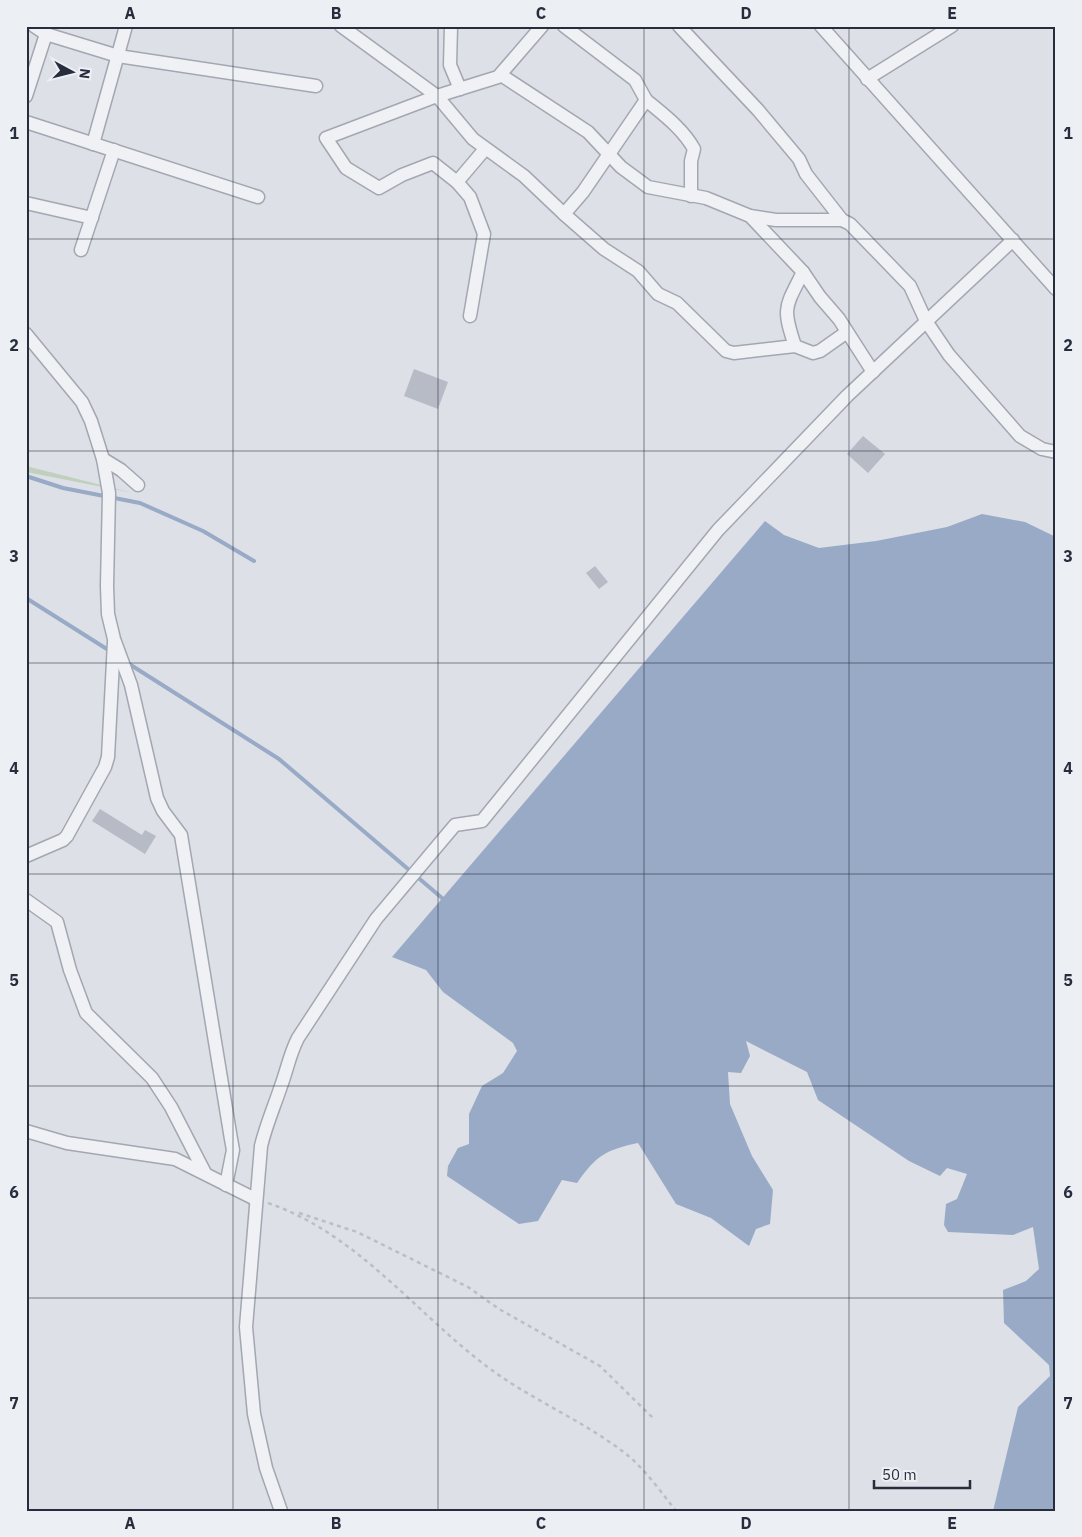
<svg xmlns="http://www.w3.org/2000/svg" width="1082" height="1537" font-family="'IBM Plex Sans',sans-serif">
<style>
.green{fill:#c1d0be}
.water{fill:#98aac6}
.lines{fill:none;stroke-linecap:round;stroke-linejoin:round}
.stream{stroke:#98aac6;stroke-width:4}
.building{fill:#b7bbc6}
.street-casing{stroke:#a3a7b1;stroke-width:15}
.path{stroke:#bbbec5;stroke-width:2.5;stroke-dasharray:4 4;stroke-linecap:butt}
.street{stroke:#eff1f5;stroke-width:12}
.grid{fill:none;stroke:#272d3d;stroke-width:1;stroke-opacity:0.55}
.neatline{fill:none;stroke:#272d3d;stroke-width:2}
.grid-label{font-size:16px;text-anchor:middle;font-weight:bold;fill:#272d3d}
</style>
<rect width="100%" height="100%" fill="#dde0e7"/>
<path class="green" d="M26,466L133,493L26,472Z"/>
<path class="water" d="M982,514L1025,522L1056,537V1511H993L1018,1407L1050,1376L1049,1365L1004,1323L1003,1290L1026,1281L1039,1269L1033,1227L1013,1235L948,1232L944,1225L946,1204L957,1199L967,1174L947,1168L940,1176L909,1161L818,1100L807,1072L746,1041L750,1056L741,1073L728,1072L730,1104L752,1156L773,1190L770,1224L756,1229L749,1246L711,1218L676,1204L638,1143C605,1150 596,1156 577,1183L562,1180L538,1221L519,1224L447,1176L448,1166L458,1148L469,1144V1114L482,1086L503,1073L517,1051L513,1043L443,992L426,970L392,957L765,521L784,535L819,548L876,541L947,527Z"/>
<g class="lines">
<g class="stream">
<path d="M26,476L63,488L140,503L203,531L254,561"/>
<path d="M26,598L110,651"/>
<path d="M126,662L279,759L442,898"/>
</g>
</g>
<g class="building">
<path d="M414,369L448,382L438,409L404,396Z"/>
<path d="M863,436L885,454L868,473L847,454Z"/>
<path d="M595,566L608,582L599,589L586,573Z"/>
<path d="M100,809L142,835L145,830L156,836L145,854L92,821Z"/>
</g>
<g class="lines">
<g class="street-casing">
<g id="street">
<path d="M34,26L46,34L118,56L316,86"/>
<path d="M341,26L437,96L473,139L524,176L564,214L583,192L646,100L635,80L564,26"/>
<path d="M451,26L450,65L460,89"/>
<path d="M679,26L758,110L799,159L806,174L842,220"/>
<path d="M821,26L1056,289"/>
<path d="M501,75L588,132L621,167L648,187L706,198L750,216L776,220H842L850,224L910,286L926,321L949,355L1020,436L1042,449L1056,452"/>
<path d="M867,79L952,26"/>
<path d="M26,96L46,34"/>
<path d="M646,100C664,115 683,129 694,149L691,161V196"/>
<path d="M26,122L258,197"/>
<path d="M93,144L126,26"/>
<path d="M457,182L433,163L402,175L379,188L346,168L326,138L437,96L498,77L542,26"/>
<path d="M26,203L92,218"/>
<path d="M564,214L604,249L638,271L658,294L677,303L726,351L734,353L795,346L813,353L820,351L847,332"/>
<path d="M750,216L803,272L820,297L839,319L873,372"/>
<path d="M81,250L114,150"/>
<path d="M470,316L484,234L470,197L457,182L485,149"/>
<path d="M26,334L82,402L91,421L103,459L109,493L107,586L108,614L114,639L131,685L157,798L163,811L181,835L231,1139L233,1150L226,1185"/>
<path d="M795,346C782,307 785,308 803,272"/>
<path d="M103,459L121,470L138,485"/>
<path d="M26,856L63,840L67,836L105,767L108,757L114,642"/>
<path d="M26,900L57,922L70,970L86,1013L152,1078L171,1107L205,1173"/>
<path d="M26,1131L67,1143L175,1159L255,1199"/>
<path d="M281,1511L266,1468L254,1414L246,1327L261,1146C266,1125 274,1107 281,1086C287,1070 290,1053 298,1038L376,919L455,825L482,821L718,530L847,396L1013,240"/>
</g>
</g>
<g class="path">
<path d="M268,1203C356,1233 414,1311 485,1365C529,1399 583,1420 626,1454C645,1469 661,1492 676,1511"/>
<path d="M299,1213L357,1232L468,1287L499,1309L600,1366L655,1420"/>
</g>
<use href="#street" class="street"/>
</g>
<path class="grid" d="M233,26V1511M438,26V1511M644,26V1511M849,26V1511M26,239H1056M26,451H1056M26,663H1056M26,874H1056M26,1086H1056M26,1298H1056"/>
<rect width="1082" height="1537" fill="none" stroke="#eceff4" stroke-width="55"/>
<g transform="translate(72 72) rotate(97)" stroke="#eceff4" stroke-width="4" paint-order="stroke">
<path d="M0-4L9 19L0 12L-9 19Z" fill="#272d3d"/>
<text y="-8" font-size="14" font-weight="bold" text-anchor="middle" fill="#272d3d">N</text>
</g>
<path d="M874 1480v8h96v-8" fill="none" stroke="#272d3d" stroke-width="2.5"/>
<text x="882" y="1480" font-size="15" fill="#272d3d" stroke="#eceff4" stroke-width="4" paint-order="stroke">50 m</text>
<rect x="28" y="28" width="1026" height="1482" class="neatline"/>
<g class="grid-label">
<text x="130" y="19">A</text>
<text x="336" y="19">B</text>
<text x="541" y="19">C</text>
<text x="746" y="19">D</text>
<text x="952" y="19">E</text>
<text x="14" y="139">1</text>
<text x="1068" y="139">1</text>
<text x="14" y="351">2</text>
<text x="1068" y="351">2</text>
<text x="14" y="562">3</text>
<text x="1068" y="562">3</text>
<text x="14" y="774">4</text>
<text x="1068" y="774">4</text>
<text x="14" y="986">5</text>
<text x="1068" y="986">5</text>
<text x="14" y="1198">6</text>
<text x="1068" y="1198">6</text>
<text x="14" y="1409">7</text>
<text x="1068" y="1409">7</text>
<text x="130" y="1529">A</text>
<text x="336" y="1529">B</text>
<text x="541" y="1529">C</text>
<text x="746" y="1529">D</text>
<text x="952" y="1529">E</text>
</g>
</svg>
